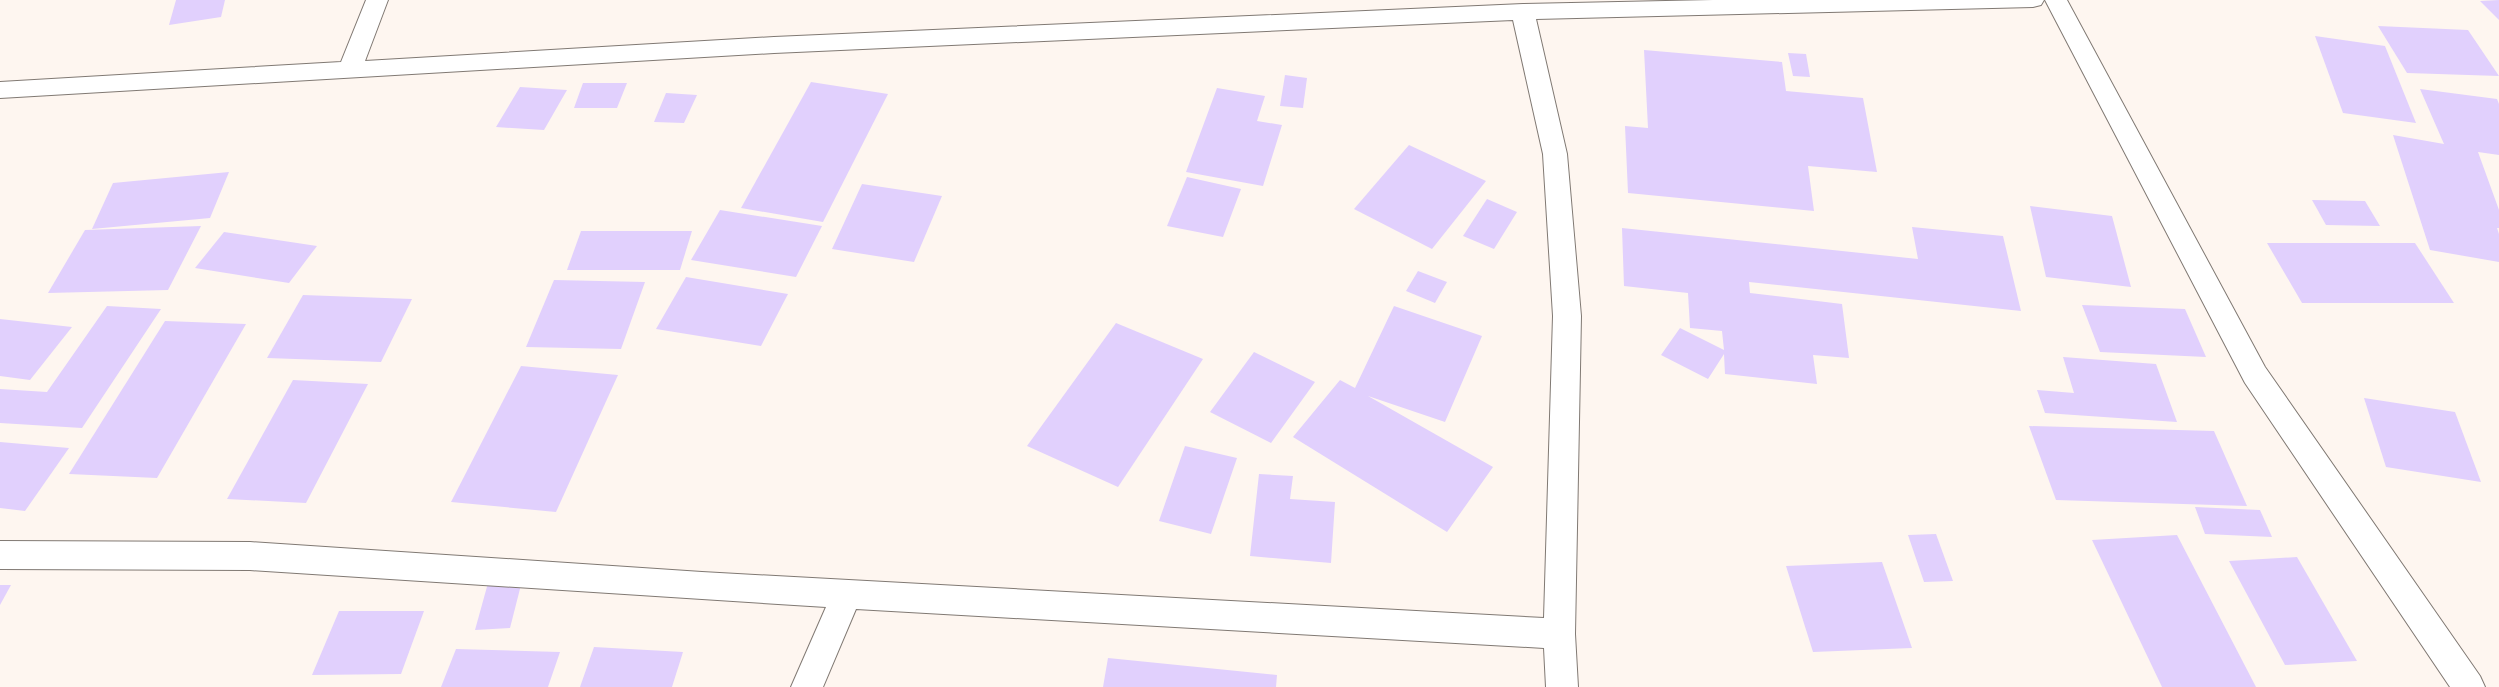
<svg xmlns="http://www.w3.org/2000/svg" width="2499" height="687" font-family="'Fira Sans Condensed',sans-serif">
<style>
.building{fill:#e1d0fd}
.lines{fill:none;stroke-linecap:round;stroke-linejoin:round}
.street-casing{stroke:#807973;stroke-width:2}
.street{fill:#fff;fill-rule:evenodd}
</style>
<rect width="100%" height="100%" fill="#fef6f0"/>
<g class="building">
<path d="M176,0H225L221,17L169,25Z"/>
<path d="M2499,0V20L2480,1Z"/>
<path d="M2378,26L2468,30L2499,76L2407,73Z"/>
<path d="M2315,36L2385,46L2416,123L2343,113Z"/>
<path d="M1644,50L1782,62L1786,91L1863,98L1877,172L1808,166L1814,211L1628,193L1625,126L1648,128Z"/>
<path d="M1788,53L1806,54L1810,77L1793,76Z"/>
<path d="M1285,75L1307,78L1303,108L1280,106Z"/>
<path d="M811,82L888,94L823,222L741,208Z"/>
<path d="M583,83H627L617,108H574Z"/>
<path d="M520,87L567,90L544,130L496,127Z"/>
<path d="M1217,88L1265,96L1257,121L1282,125L1263,186L1186,172Z"/>
<path d="M2420,89L2497,99L2499,104V155L2478,152L2499,210V228H2497L2499,234V262L2430,250L2393,135L2444,144Z"/>
<path d="M666,93L697,95L684,123L654,122Z"/>
<path d="M1409,145L1486,181L1432,249L1354,209Z"/>
<path d="M229,172L210,218L92,229L113,183Z"/>
<path d="M1187,177L1241,189L1223,237L1167,226Z"/>
<path d="M862,184L942,196L914,262L832,249Z"/>
<path d="M1487,199L1517,212L1494,249L1463,236Z"/>
<path d="M2312,200L2365,201L2380,226L2326,225Z"/>
<path d="M2030,206L2112,216L2131,287L2046,277Z"/>
<path d="M720,210L822,226L796,277L691,260Z"/>
<path d="M201,226L168,290L48,293L85,230Z"/>
<path d="M1912,227L2003,236L2021,311L1749,282L1750,293L1842,304L1849,358L1813,355L1817,384L1725,374L1724,354L1708,379L1661,355L1680,328L1724,350L1722,331L1690,328L1688,293L1624,286L1622,228L1918,259Z"/>
<path d="M581,231H692L680,270H567Z"/>
<path d="M224,232L317,246L289,283L195,268Z"/>
<path d="M2267,243H2415L2454,303H2302Z"/>
<path d="M1418,271L1447,282L1435,303L1406,291Z"/>
<path d="M686,277L788,294L761,346L656,329Z"/>
<path d="M554,280L645,282L621,349L526,347Z"/>
<path d="M303,295L412,299L381,362L267,358Z"/>
<path d="M2082,305L2185,309L2206,357L2100,352Z"/>
<path d="M107,306L161,309L82,428L0,423V389L47,392Z"/>
<path d="M1394,306L1482,336L1445,422L1368,396L1493,467L1447,532L1293,437L1340,380L1355,388Z"/>
<path d="M0,319L72,327L30,380L0,376Z"/>
<path d="M165,321L246,324L157,478L69,474Z"/>
<path d="M1116,323L1203,359L1118,487L1027,446Z"/>
<path d="M1254,352L1315,382L1271,443L1210,412Z"/>
<path d="M2063,357L2156,364L2177,422L2045,413L2037,390L2074,393Z"/>
<path d="M521,366L618,375L556,512L451,502Z"/>
<path d="M293,380L368,384L306,503L227,499Z"/>
<path d="M2364,398L2455,412L2481,482L2386,467Z"/>
<path d="M2029,426L2214,431L2247,506L2056,500Z"/>
<path d="M0,442L69,448L25,511L0,508Z"/>
<path d="M1185,446L1237,458L1211,534L1159,521Z"/>
<path d="M1259,474L1293,476L1290,499L1335,502L1331,563L1250,556Z"/>
<path d="M2195,507L2260,510L2272,537L2205,534Z"/>
<path d="M1936,534L1953,581L1924,582L1908,535Z"/>
<path d="M2177,535L2256,687H2162L2092,540Z"/>
<path d="M2297,557L2357,661L2285,665L2229,561Z"/>
<path d="M1882,562L1912,648L1813,652L1786,566Z"/>
<path d="M522,581L510,628L475,630L488,583Z"/>
<path d="M0,585H11L0,605Z"/>
<path d="M339,611H424L401,674L312,675Z"/>
<path d="M594,647L683,652L672,687H580Z"/>
<path d="M456,649L560,652L548,687H441Z"/>
<path d="M1108,658L1277,675L1276,687H1103Z"/>
</g>
<g class="lines">
<g class="street-casing">
<g id="street">
<path d="M366,0H388L365,61L774,37L1523,4L1713,0H2044L2041,5L2033,7L1536,19L1567,154L1581,316L1575,634L1578,687H1546L1544,648L856,609L823,687H791L826,607L250,570L0,569V541L250,542L702,572L1544,618L1553,316L1543,154L1513,20L774,53L0,98V82L341,62Z"/>
<path d="M2045,0H2067L2265,367L2480,676L2485,687H2450L2245,383Z"/>
</g>
</g>
<use href="#street" class="street"/>
</g>
</svg>
